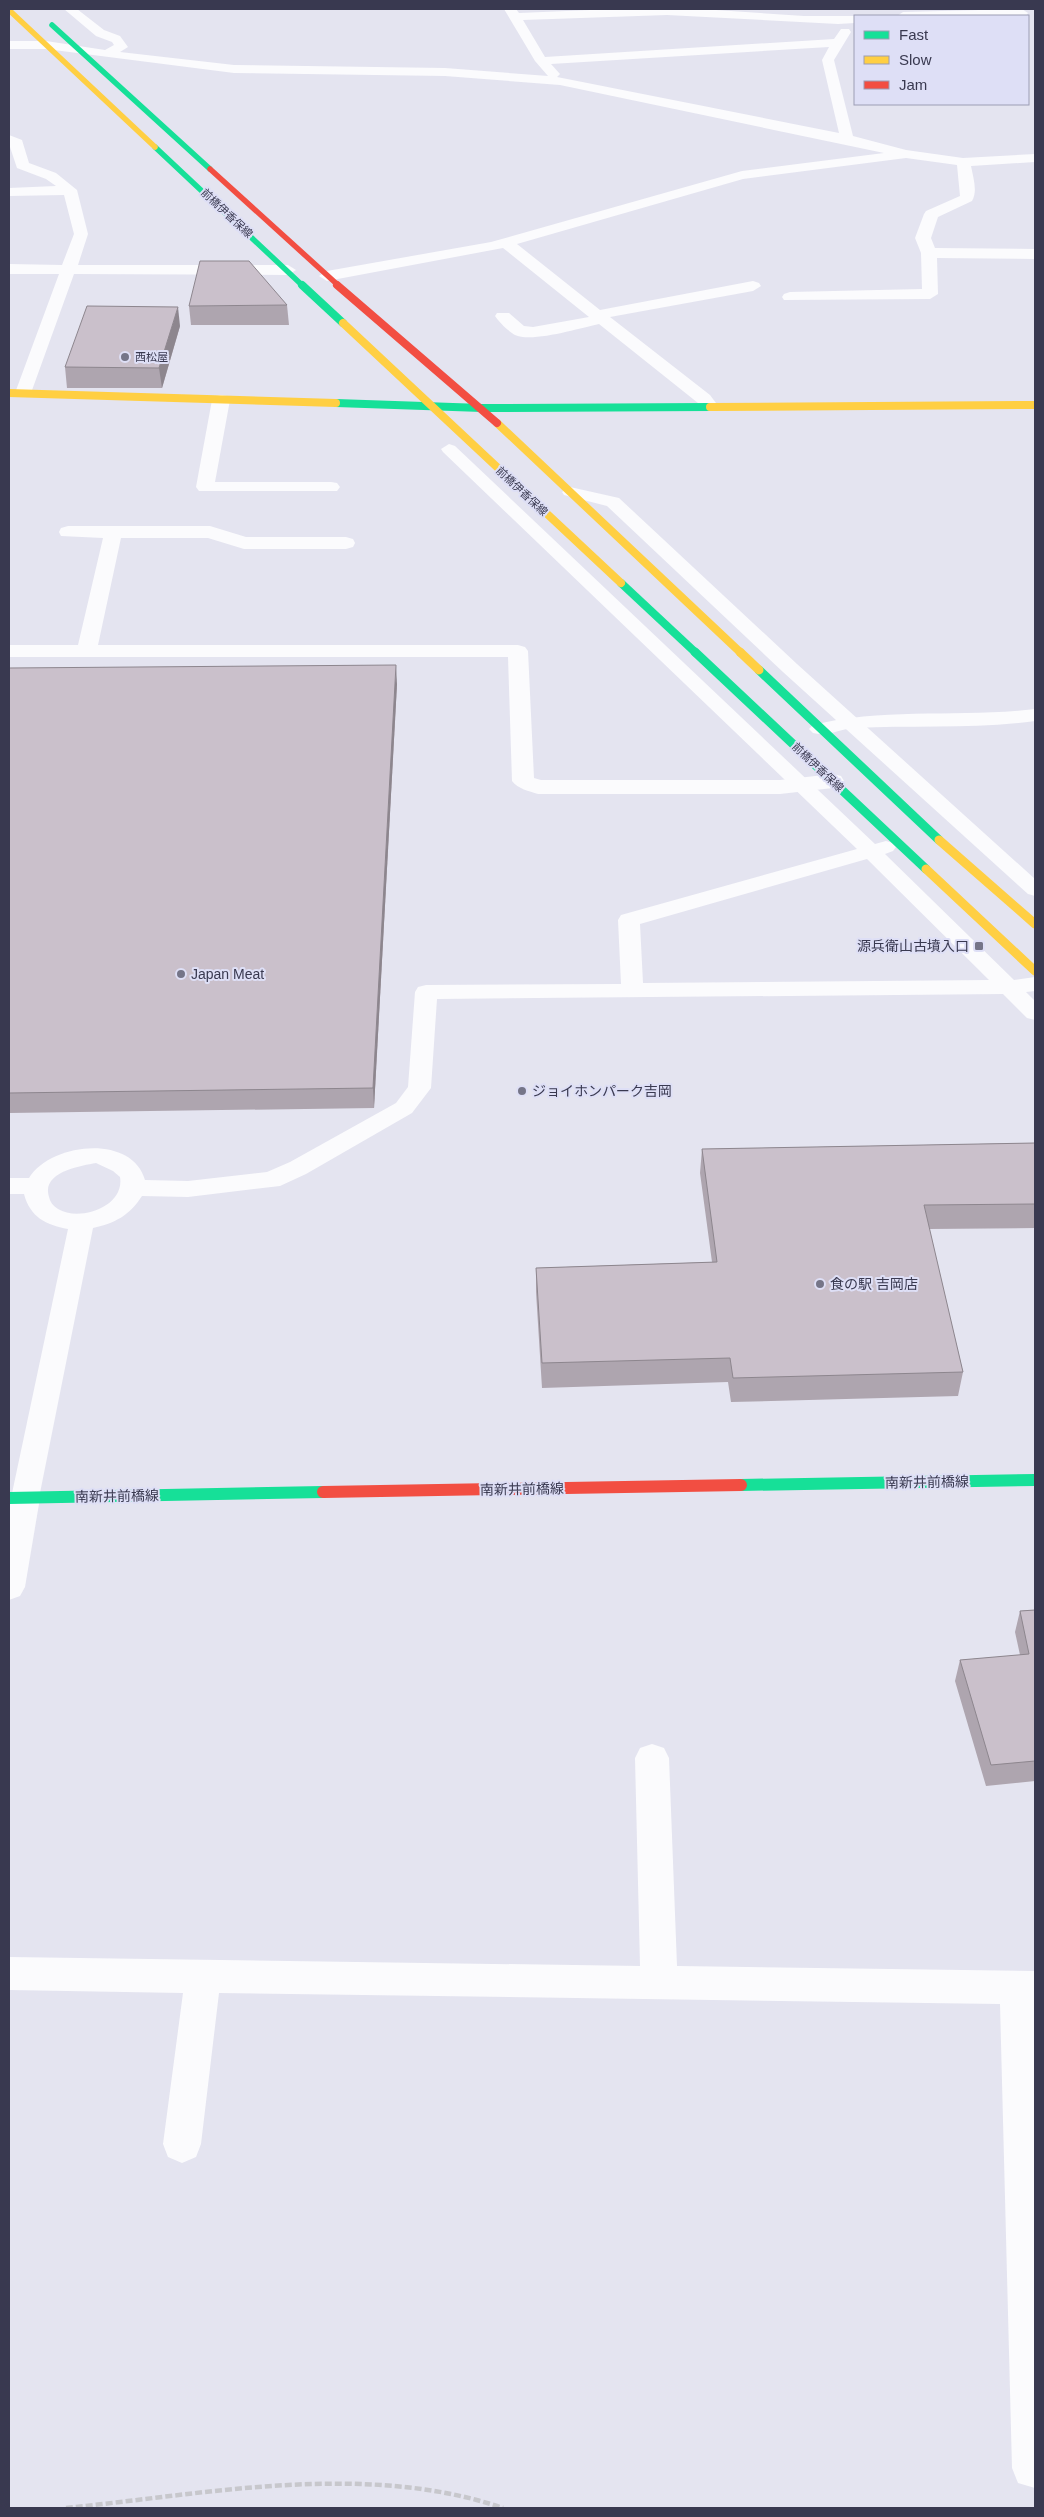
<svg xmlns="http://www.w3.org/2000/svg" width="1044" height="2517" font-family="Helvetica,'Noto Sans JP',sans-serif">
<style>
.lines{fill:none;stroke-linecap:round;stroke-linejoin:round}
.path{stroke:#c7c7cc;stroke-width:4.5;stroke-dasharray:7 3;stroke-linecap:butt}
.lane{fill:#fbfbfd;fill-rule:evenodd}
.street{fill:#fbfbfd;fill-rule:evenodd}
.fast-far3{stroke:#16e098;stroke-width:5.5}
.fast-far2{stroke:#16e098;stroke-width:8}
.fast-far1{stroke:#16e098;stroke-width:9}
.fast{stroke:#16e098;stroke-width:12}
.slow-far2{stroke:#ffcf43;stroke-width:5.5}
.slow-far1{stroke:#ffcf43;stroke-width:8}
.slow{stroke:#ffcf43;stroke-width:9}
.jam-far2{stroke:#f24e42;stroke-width:5.5}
.jam-far1{stroke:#f24e42;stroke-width:8}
.jam{stroke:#f24e42;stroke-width:12}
.wall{fill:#aea5af}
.shaded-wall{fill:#8d868e}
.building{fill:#cac0cb;stroke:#8d868e}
.poi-dot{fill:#757588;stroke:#dedff6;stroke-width:2}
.labels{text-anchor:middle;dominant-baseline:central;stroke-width:4;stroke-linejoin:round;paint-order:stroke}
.far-street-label{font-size:11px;fill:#393950;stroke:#dedff6}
.far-poi-label{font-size:11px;fill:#393950;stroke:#dedff6;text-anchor:start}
.poi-label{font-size:14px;fill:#393950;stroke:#dedff6;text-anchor:start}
.street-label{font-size:14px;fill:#393950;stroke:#dedff6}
</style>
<rect width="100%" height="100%" fill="#e4e4f0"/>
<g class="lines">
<path class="path" d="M66,2508C207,2494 366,2461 503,2508"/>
<g class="lane">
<path d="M449,444L455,446L875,844L886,841L893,843L896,847L893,851L885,854L1014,980L1035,977V991L1026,992L1035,1001V1020L1027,1018L1003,994L437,999L431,1088L412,1113L306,1174L280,1186L188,1197L142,1196C129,1216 115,1223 93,1228L39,1498L35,1506L25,1509L15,1506L11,1498L68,1229C46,1225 30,1217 24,1194H9V1178H29C50,1143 132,1133 145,1180L188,1181L267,1172L290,1162L396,1103L408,1087L415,992L418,987L426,985L621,984L618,920L621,915L857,849L443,452L441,449ZM867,859L989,980L643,983L640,924ZM96,1163L113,1171L120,1177C125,1207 79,1222 58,1209C53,1206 50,1202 49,1197C41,1172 80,1166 96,1163Z"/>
<path d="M570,487L619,498L797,664L1035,879V896L1028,894L783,672L607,506L564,495L562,492Z"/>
</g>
<g class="street">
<path d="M64,9H77L104,30L120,36L128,47L120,52L234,65L445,68L548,76L535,61L504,9H516L519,13L614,9H701L804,16H859H855V23L838,24L667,15L523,20L545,57L834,39L841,29H849L851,32L834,60L853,136L906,150L963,158L1035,154V162L971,166C973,177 978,191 972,201L938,217L931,238L935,248L1035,249V259L937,258L938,294L930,299L784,300L782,297L784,294L790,292L922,289L921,253L915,238L924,214L926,211L960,196L957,165L906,158L743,179L517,244L600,310L753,281L759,283L761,286L753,291L610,317L710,395L719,407L716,411H704L698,403L599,324C580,328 532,343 515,335C508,331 499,322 495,316L497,313H509L524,326L533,327L589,317L503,248L327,281L319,276L327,271L491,242L742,171L884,153L560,85L445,76L234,73L46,49H9V41H46L105,50L114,45L112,42L96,36ZM829,47L822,60L839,133L557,77L560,74L551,64Z"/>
<path d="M1022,9L1028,13L1026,16H897L903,12Z"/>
<path d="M9,135L22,140L29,163L56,173L77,190L88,234L78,265H288L296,270L288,275L74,274L31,393L29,397H17L15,393L59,274H9V264L62,265L74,234L64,195L9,196V188L56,186L46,179L17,168L9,144Z"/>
<path d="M221,395L227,396L230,400L215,482H331L337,483L340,487L337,491H199L196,487L212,400L215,396Z"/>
<path d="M68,526H210L246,537H346L353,539L355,543L353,547L346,549H244L208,538H121L98,645H518L525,647L528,651L534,778L541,780H780L833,774L841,776L844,781L841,786L833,788L780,794H538C529,791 518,789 512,781L508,657H9V645H78L103,538L61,536L59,532L61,528Z"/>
<path d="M1035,709V721C975,729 915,725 854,728C840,729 827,737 813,733L809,729L813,725C885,707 961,718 1035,709Z"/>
<path d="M25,1486L36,1490L40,1498L25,1587L20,1596L9,1600V1504L14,1490Z"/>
<path d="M652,1744L664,1748L669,1758L677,1966L1035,1971V2488L1018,2483L1012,2468L1000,2004L219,1993L201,2144L196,2157L182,2163L168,2157L163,2144L183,1993L9,1990V1957L640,1966L635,1758L640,1748Z"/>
</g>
<g class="fast-far3">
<path d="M52,25L210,169"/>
<path d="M155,147L303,286"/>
</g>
<g class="fast-far2">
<path d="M302,285L343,323"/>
<path d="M336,403L482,408L710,407"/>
<path d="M621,583L696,653"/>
</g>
<g class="fast-far1">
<path d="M695,652L926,869"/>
<path d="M759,670L939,840"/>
</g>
<g class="fast">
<path d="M741,1485L1035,1480"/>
<path d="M9,1498L323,1492"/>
</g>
<path class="slow-far2" d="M9,10L155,147"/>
<g class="slow-far1">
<path d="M343,323L621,583"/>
<path d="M9,393L336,403"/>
<path d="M710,407L1035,405"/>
<path d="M497,423L741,653"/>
</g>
<g class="slow">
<path d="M740,652L759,670"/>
<path d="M939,840L1035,924"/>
<path d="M926,869L1035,971"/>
</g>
<path class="jam-far2" d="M210,169L339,286"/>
<path class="jam-far1" d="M337,285L497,423"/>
<path class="jam" d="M323,1492L741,1485"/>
</g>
<g class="wall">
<path d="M287,305L289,325H191L189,306Z"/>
<path d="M180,326L162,388H67L65,367Z"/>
<path d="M9,668L397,684L374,1108L9,1113Z"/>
<path d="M1035,1143V1228L929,1229L963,1372L958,1396L731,1402L728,1382L542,1388L536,1292V1268L712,1262L700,1173L702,1149Z"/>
<path d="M1035,1610V1781L986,1786L955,1681L960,1660L1020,1655L1015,1632L1020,1611Z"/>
</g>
<g class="shaded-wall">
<path d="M178,307L180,326L162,388L159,368Z"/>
<path d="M396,665L397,684L374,1108L373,1088Z"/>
</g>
<g class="building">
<path d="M200,261H249L287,305L189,306Z"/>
<path d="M87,306L178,307L159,368L65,367Z"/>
<path d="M396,665L373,1088L9,1093V668Z"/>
<path d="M1035,1143V1204L924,1205L963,1372L733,1378L730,1358L542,1363L536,1268L717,1262L702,1149Z"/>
<path d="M1035,1610V1761L991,1765L960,1660L1029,1654L1020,1611Z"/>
</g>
<g class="poi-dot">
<circle cx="125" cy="357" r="5"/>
<rect x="974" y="941" width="10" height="10" rx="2.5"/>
<circle cx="181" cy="974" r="5"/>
<circle cx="522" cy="1091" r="5"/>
<circle cx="820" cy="1284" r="5"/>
</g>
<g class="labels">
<g class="far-street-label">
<text transform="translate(227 213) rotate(43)">前橋伊香保線</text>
<text transform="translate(522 491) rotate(43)">前橋伊香保線</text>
<text transform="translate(818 767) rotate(43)">前橋伊香保線</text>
</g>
<g class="far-poi-label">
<text x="135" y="357">西松屋</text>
</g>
<g class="poi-label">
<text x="969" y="946" text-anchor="end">源兵衛山古墳入口</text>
<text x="191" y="974">Japan Meat</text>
<text x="532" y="1091">ジョイホンパーク吉岡</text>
<text x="830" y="1284">食の駅 吉岡店</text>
</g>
<g class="street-label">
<text transform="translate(927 1482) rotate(-1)">南新井前橋線</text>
<text transform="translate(522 1489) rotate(-1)">南新井前橋線</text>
<text transform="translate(117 1496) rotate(-1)">南新井前橋線</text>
</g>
</g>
<rect width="1044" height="2517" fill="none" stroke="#393950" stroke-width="20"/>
<rect x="854" y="15" width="175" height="90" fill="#dedff6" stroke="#9c9db4"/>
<rect x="864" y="31" width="25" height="8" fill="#16e098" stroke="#9c9db4"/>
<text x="899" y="40" font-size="15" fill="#393950">Fast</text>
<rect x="864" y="56" width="25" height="8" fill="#ffcf43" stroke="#9c9db4"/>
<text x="899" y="65" font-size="15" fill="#393950">Slow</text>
<rect x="864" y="81" width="25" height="8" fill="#f24e42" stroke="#9c9db4"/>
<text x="899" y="90" font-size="15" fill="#393950">Jam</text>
</svg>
